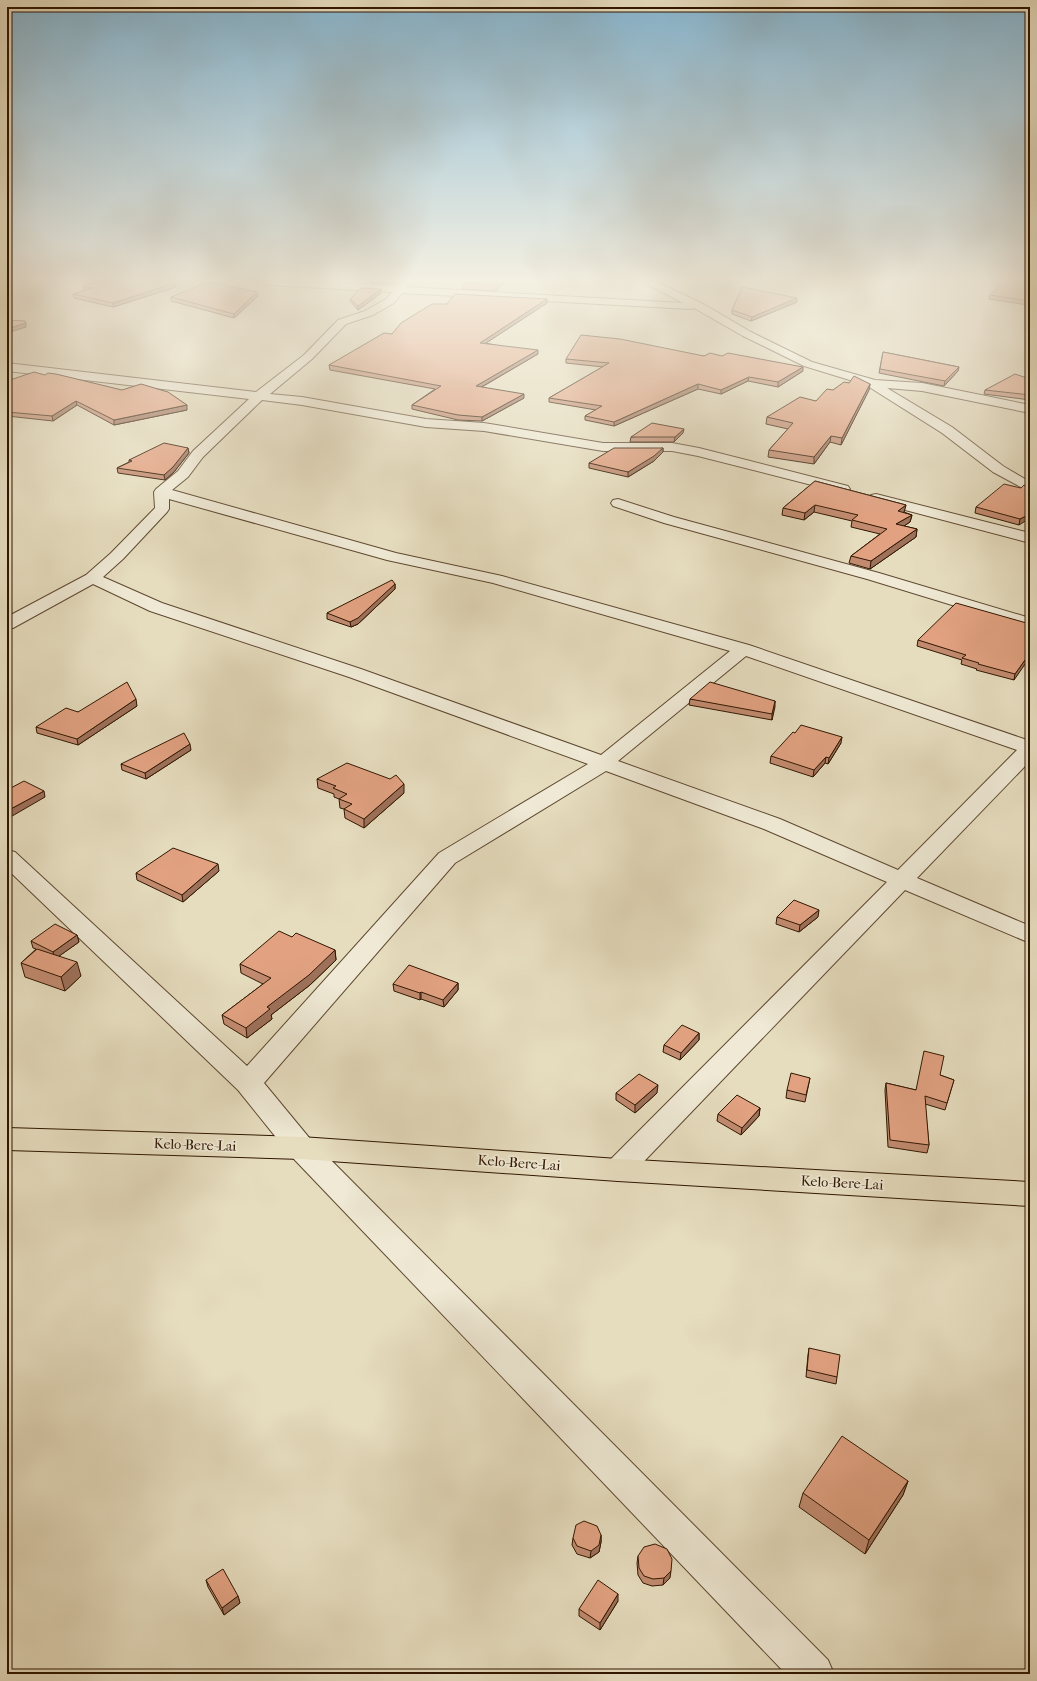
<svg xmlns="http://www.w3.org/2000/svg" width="1037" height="1681" font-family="'IM FELL French Canon',serif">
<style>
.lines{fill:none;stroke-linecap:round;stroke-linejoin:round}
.minor-casing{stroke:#5e4830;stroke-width:2}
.major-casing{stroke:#301600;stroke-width:2}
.minor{fill:#efe9d5;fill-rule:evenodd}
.major{fill:#e6ddbf;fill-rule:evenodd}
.wall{fill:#c28b70;stroke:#301600}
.shaded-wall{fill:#9e715b;stroke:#301600}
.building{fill:#e2a282;stroke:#301600}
.labels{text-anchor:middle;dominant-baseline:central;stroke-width:3.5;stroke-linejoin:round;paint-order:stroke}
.near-street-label{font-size:14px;fill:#301600;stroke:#efe9d5}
</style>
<rect width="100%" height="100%" fill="#e6ddbf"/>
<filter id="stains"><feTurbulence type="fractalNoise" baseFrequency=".005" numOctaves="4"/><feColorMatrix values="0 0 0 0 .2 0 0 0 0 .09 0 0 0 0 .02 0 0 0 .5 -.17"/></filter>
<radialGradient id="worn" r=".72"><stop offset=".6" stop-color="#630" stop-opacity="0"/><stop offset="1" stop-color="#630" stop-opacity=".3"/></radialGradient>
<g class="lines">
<g class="minor-casing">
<g id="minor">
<path d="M263,282H328L396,286L400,282H410L406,287L683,303L643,282H657L705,305L751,332L812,362L875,380L922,383L1030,405V413L922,391L887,388L952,427L1003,466L1030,482V492L993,472L942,433L866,385L804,366L743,336L694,308L690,309L402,293L394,303L373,315L346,324L312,359L270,394L302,397L426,419L484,423L603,443H672L699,448L848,486L850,489L848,492L843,493L698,456L672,451H603L484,431L426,427L302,405L262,400L203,457L188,477L172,490L396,553L502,576L749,645L1030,741V761L917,878L1030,926V943L905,890L628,1178L618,1181L608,1178L603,1170L608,1162L887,882L764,829L606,771L455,863L264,1083L311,1140L828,1660L834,1674H786L291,1156L238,1090L7,869V850L15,852L247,1066L439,853L588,764L349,677L150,611L93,584L13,628L7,629V617L86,575L111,553L155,508L154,492L156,489L178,471L193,451L249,399L7,371V363L256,392L304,355L338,320L365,311L386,299L392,292L268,285ZM169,499L387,560L493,583L730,651L601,755L361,669L162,603L103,577L123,559L167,512L169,509ZM746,656L1017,750L898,870L780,819L618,761Z"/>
<path d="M876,494L1030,533V543L871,501L869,498L871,495Z"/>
<path d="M618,499L674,517L879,573L1030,618V629L867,579L664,523L613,506L611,503L613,500Z"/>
</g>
</g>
<g class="major-casing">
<path id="major" d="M7,1128L301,1137L618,1159L1030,1182V1206L618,1181L301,1159L7,1150Z"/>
</g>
<use href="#minor" class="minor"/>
<use href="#major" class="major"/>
</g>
<g class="wall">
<path d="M370,282H395L393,284L370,283Z"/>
<path d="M464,282H505L496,291L463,289V283Z"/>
<path d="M1030,282V330L1025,329L1028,305L989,299L990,295Z"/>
<path d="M83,286L176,287L113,307L74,298L73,294L86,290H84Z"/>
<path d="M381,293L358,310L351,302L350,299Z"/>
<path d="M258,296L234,318L171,301V297Z"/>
<path d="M547,299V303L486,343L538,354L482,387L524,398L482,421L458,420L412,409V405L435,389L330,370L329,365L392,334L447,304Z"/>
<path d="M797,302L751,321L732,314V310Z"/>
<path d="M883,352L959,367L958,371L944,386L879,373Z"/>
<path d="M704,356L803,371L778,387L748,381L721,394L698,389L614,426L585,420V416L596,410L549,402V398L603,367L566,363V359Z"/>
<path d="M1030,379V400L984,394L985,390Z"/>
<path d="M7,381L187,410L114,425L77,405L53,421L7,416Z"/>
<path d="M849,383L870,384L869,390L841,445L830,442L814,464L768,457L769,450L788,429L766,424L767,417L816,401L833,390Z"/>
<path d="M683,433L674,442H630L631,437Z"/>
<path d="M188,448L189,453L174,472L165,480L118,473L117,468L129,462V460Z"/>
<path d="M663,448V452L654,461L628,477L589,468V463Z"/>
<path d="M815,481L906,505L904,512L912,515L910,522L904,526L917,529L916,537L870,569L849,563L851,556L880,534L851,527L852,521L814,512L804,520L782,515L783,508Z"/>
<path d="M1021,488H1030L1019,525L975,513L976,507Z"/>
<path d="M395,584V589L358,624L351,627L327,619V613Z"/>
<path d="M1030,624L1014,680L976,670L977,669L961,664L962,660L917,646L918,640Z"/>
<path d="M690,699L775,701L772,720L689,705Z"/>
<path d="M137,706L78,745L37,733L36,727L78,712Z"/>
<path d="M841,743L828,764L825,763L813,777L770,763L771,756Z"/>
<path d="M191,750L146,779L122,770L121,764Z"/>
<path d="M317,779L404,793L364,828L345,818L344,809L340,808L339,799L334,797V794L318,788Z"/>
<path d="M219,871L183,902L137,880L136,873Z"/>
<path d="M777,917H818L799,932L776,924Z"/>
<path d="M77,935L79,942L59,956L81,976L65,991L25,977L21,963L36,949L33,948L31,941Z"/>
<path d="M292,937L335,950L336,960L310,985L271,1015L272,1019L247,1038L224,1024L222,1015L263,984L241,973L240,964Z"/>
<path d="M458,983V990L444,1007L421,999L420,1000L394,991L393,984Z"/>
<path d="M699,1033V1040L680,1060L663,1052L664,1045Z"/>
<path d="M940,1075L954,1080L945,1110L925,1104L929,1145L927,1153L888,1147L885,1090L886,1083L916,1090Z"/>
<path d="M810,1078L805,1102L786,1098L787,1090Z"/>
<path d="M616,1093H657L635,1113L616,1100Z"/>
<path d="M760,1108L759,1116L741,1135L717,1121L718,1114Z"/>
<path d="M809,1348L837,1377L836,1384L806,1377L808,1355Z"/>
<path d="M908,1481L903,1495L865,1554L799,1507L803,1493Z"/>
<path d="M601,1535V1542L599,1552L590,1558L577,1554L572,1545L573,1538Z"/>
<path d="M638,1556L670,1578L663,1585L652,1586L643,1583L638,1575L637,1563Z"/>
<path d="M206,1580L238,1596L240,1603L224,1615L208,1587Z"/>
<path d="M618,1601L600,1630L579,1616V1609Z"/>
</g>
<g class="shaded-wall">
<path d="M499,282H505L496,291V285Z"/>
<path d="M175,283L176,287L113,307V303Z"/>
<path d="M381,289V293L358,310V306Z"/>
<path d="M257,292L258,296L234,318V314Z"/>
<path d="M797,298V302L751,321L752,317Z"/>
<path d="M547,299V303L480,347V343Z"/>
<path d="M26,323V327L7,333V329Z"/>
<path d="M538,350V354L476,390V386Z"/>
<path d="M803,367V371L778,387V382Z"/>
<path d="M959,367L958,371L944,386L945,381Z"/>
<path d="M749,377L748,381L721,394V390Z"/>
<path d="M698,384V389L614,426V422Z"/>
<path d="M870,384L869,390L841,445L842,438Z"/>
<path d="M524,394V398L482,421V417Z"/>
<path d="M76,401L77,405L53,421L52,416Z"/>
<path d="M187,405V410L114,425V420Z"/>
<path d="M684,429L683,433L674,442L675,437Z"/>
<path d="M831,436L830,442L814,464V457Z"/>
<path d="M188,448L189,453L174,472L165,480L164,475Z"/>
<path d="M663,448V452L654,461L628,477V472Z"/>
<path d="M815,505L814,512L804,520L805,513Z"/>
<path d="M906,505L904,512L897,518L898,511Z"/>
<path d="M1030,514V518L1019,525L1020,519Z"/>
<path d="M912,515L910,522L895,532L896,524Z"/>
<path d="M917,529L916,537L870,569L871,561Z"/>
<path d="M395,584V589L358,624L351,627L350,622Z"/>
<path d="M1030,653V657L1014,680L1015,674Z"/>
<path d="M136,699L137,706L78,745L77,739Z"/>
<path d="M775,701V707L772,720V714Z"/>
<path d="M842,737L841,743L828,764L829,758Z"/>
<path d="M190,744L191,750L146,779L145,773Z"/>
<path d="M826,757L825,763L813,777L814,770Z"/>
<path d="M404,784V793L364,828V819Z"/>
<path d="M44,791L45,797L7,819V811Z"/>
<path d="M218,864L219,871L183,902L182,895Z"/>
<path d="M819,910L818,917L799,932L800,925Z"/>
<path d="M77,935L79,942L55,959L53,952Z"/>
<path d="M335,950L336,960L310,985L271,1015L272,1019L247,1038L246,1028L267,1007Z"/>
<path d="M77,962L81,976L65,991L61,977Z"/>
<path d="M458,983V990L444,1007L443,1000Z"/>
<path d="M421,992V999L420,1000V993Z"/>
<path d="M699,1033V1040L680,1060L681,1053Z"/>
<path d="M658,1085L657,1093L635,1113V1105Z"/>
<path d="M760,1108L759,1116L741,1135L742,1128Z"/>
<path d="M908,1481L903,1495L865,1554L869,1540Z"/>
<path d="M601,1535V1542L599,1552L590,1558L591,1551Z"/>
<path d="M671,1571L670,1578L663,1585L664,1578Z"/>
<path d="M618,1594V1601L600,1630V1623Z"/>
<path d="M238,1596L240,1603L224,1615L222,1608Z"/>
</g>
<g class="building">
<path d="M96,282H172L175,283L113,303L73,294L93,288L83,286Z"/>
<path d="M464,282H499L496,285L463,283Z"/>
<path d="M1005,282H1030V325H1026L1028,301L990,295Z"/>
<path d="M215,283L257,292L234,314L171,297L204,284Z"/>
<path d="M742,287L797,298L752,317L732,310Z"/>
<path d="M361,288L381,289L358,306L350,299Z"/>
<path d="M455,294L547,299L480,343L538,350L476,386L524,394L482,417L458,415L412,405L441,386L329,365L384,333L392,334L401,323L432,304H447Z"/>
<path d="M7,320L25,321L26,323L7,329Z"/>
<path d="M581,335L620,339L704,356L710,353L722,356L728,353L803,367L778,382L749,377L721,390L698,384L614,422L585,416L602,406L549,398L609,363L566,359Z"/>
<path d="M883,352L959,367L945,381L880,369Z"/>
<path d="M34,372L45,375L48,373L56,374L122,390L141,384L168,392L187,405L114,420L76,401L52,416L7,412V381Z"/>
<path d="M1015,374L1030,379V395L985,390Z"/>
<path d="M854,376L870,384L842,438L831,436L814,457L769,450L793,423L767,417L800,397L816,401L827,389L833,390L844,382L849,383Z"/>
<path d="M652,423L684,429L675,437H631Z"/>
<path d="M164,443L188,448L173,467L164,475L117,468L132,461L129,460Z"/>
<path d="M614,448H663L654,456L628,472L589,463Z"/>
<path d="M815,481L906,505L898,511L912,515L896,524L917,529L871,561L851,556L887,529L852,520L858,515L815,505L805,513L783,508Z"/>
<path d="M1004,484L1021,488L1024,485L1030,488V514L1020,519L976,507Z"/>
<path d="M392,580L395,584L358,618L350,622L327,613Z"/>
<path d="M956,603L1030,624V653L1015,674L978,664L979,663L962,658L966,655L918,640Z"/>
<path d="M127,682L136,699L77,739L36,727L66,708L78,712Z"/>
<path d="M710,682L775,701L772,714L690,699Z"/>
<path d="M801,725L842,737L829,758L826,757L814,770L771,756L793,732L795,733Z"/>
<path d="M184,733L190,744L145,773L121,764Z"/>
<path d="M347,763L390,779L396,775L404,784L364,819L344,809L352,804L339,799L347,794L333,788L336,786L317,779Z"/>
<path d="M24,781L44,791L7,811V790Z"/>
<path d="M173,848L218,864L182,895L136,873Z"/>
<path d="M794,900L819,910L800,925L777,917Z"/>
<path d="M55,924L77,935L53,952L31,941Z"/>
<path d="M279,931L292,937L296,933L335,950L309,975L267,1007L270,1009L246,1028L222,1015L271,978L240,964Z"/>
<path d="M37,949L77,962L61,977L21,963Z"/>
<path d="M409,965L458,983L443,1000L421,992L420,993L393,984Z"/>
<path d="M682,1025L699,1033L681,1053L664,1045Z"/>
<path d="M924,1051L944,1056L940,1075L954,1080L947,1103L925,1096L929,1145L890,1140L886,1083L916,1090Z"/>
<path d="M791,1073L810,1078L806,1095L787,1090Z"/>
<path d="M639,1074L658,1085L635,1105L616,1093Z"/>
<path d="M737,1095L760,1108L742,1128L718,1114Z"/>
<path d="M809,1348L840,1355L837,1377L807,1370Z"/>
<path d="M842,1436L908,1481L869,1540L803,1493Z"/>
<path d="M584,1521L597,1526L601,1535L599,1545L591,1551L577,1546L573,1538L576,1525Z"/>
<path d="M655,1544L667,1549L672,1559L671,1571L664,1578L653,1579L644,1576L639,1568L638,1556L644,1547Z"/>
<path d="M223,1569L238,1596L222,1608L206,1580Z"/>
<path d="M598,1580L618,1594L600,1623L579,1609Z"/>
</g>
<linearGradient id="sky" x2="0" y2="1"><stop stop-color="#87b7d2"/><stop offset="0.54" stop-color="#f4f0e2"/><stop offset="1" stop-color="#f4f0e2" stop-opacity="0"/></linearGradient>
<rect width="1037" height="518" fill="url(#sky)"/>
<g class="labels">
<g class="near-street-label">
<text transform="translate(195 1145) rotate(2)">Kelo-Bere-Lai</text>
<text transform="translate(519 1163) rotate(4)">Kelo-Bere-Lai</text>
<text transform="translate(842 1183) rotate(3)">Kelo-Bere-Lai</text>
</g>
</g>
<rect width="1037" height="1681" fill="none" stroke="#e6ddbf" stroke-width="24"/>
<rect x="8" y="8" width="1021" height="1665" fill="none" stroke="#301600" stroke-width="2"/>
<rect x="12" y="12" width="1013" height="1657" fill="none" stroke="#301600"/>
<rect width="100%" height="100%" filter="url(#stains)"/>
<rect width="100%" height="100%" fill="url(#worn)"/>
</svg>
